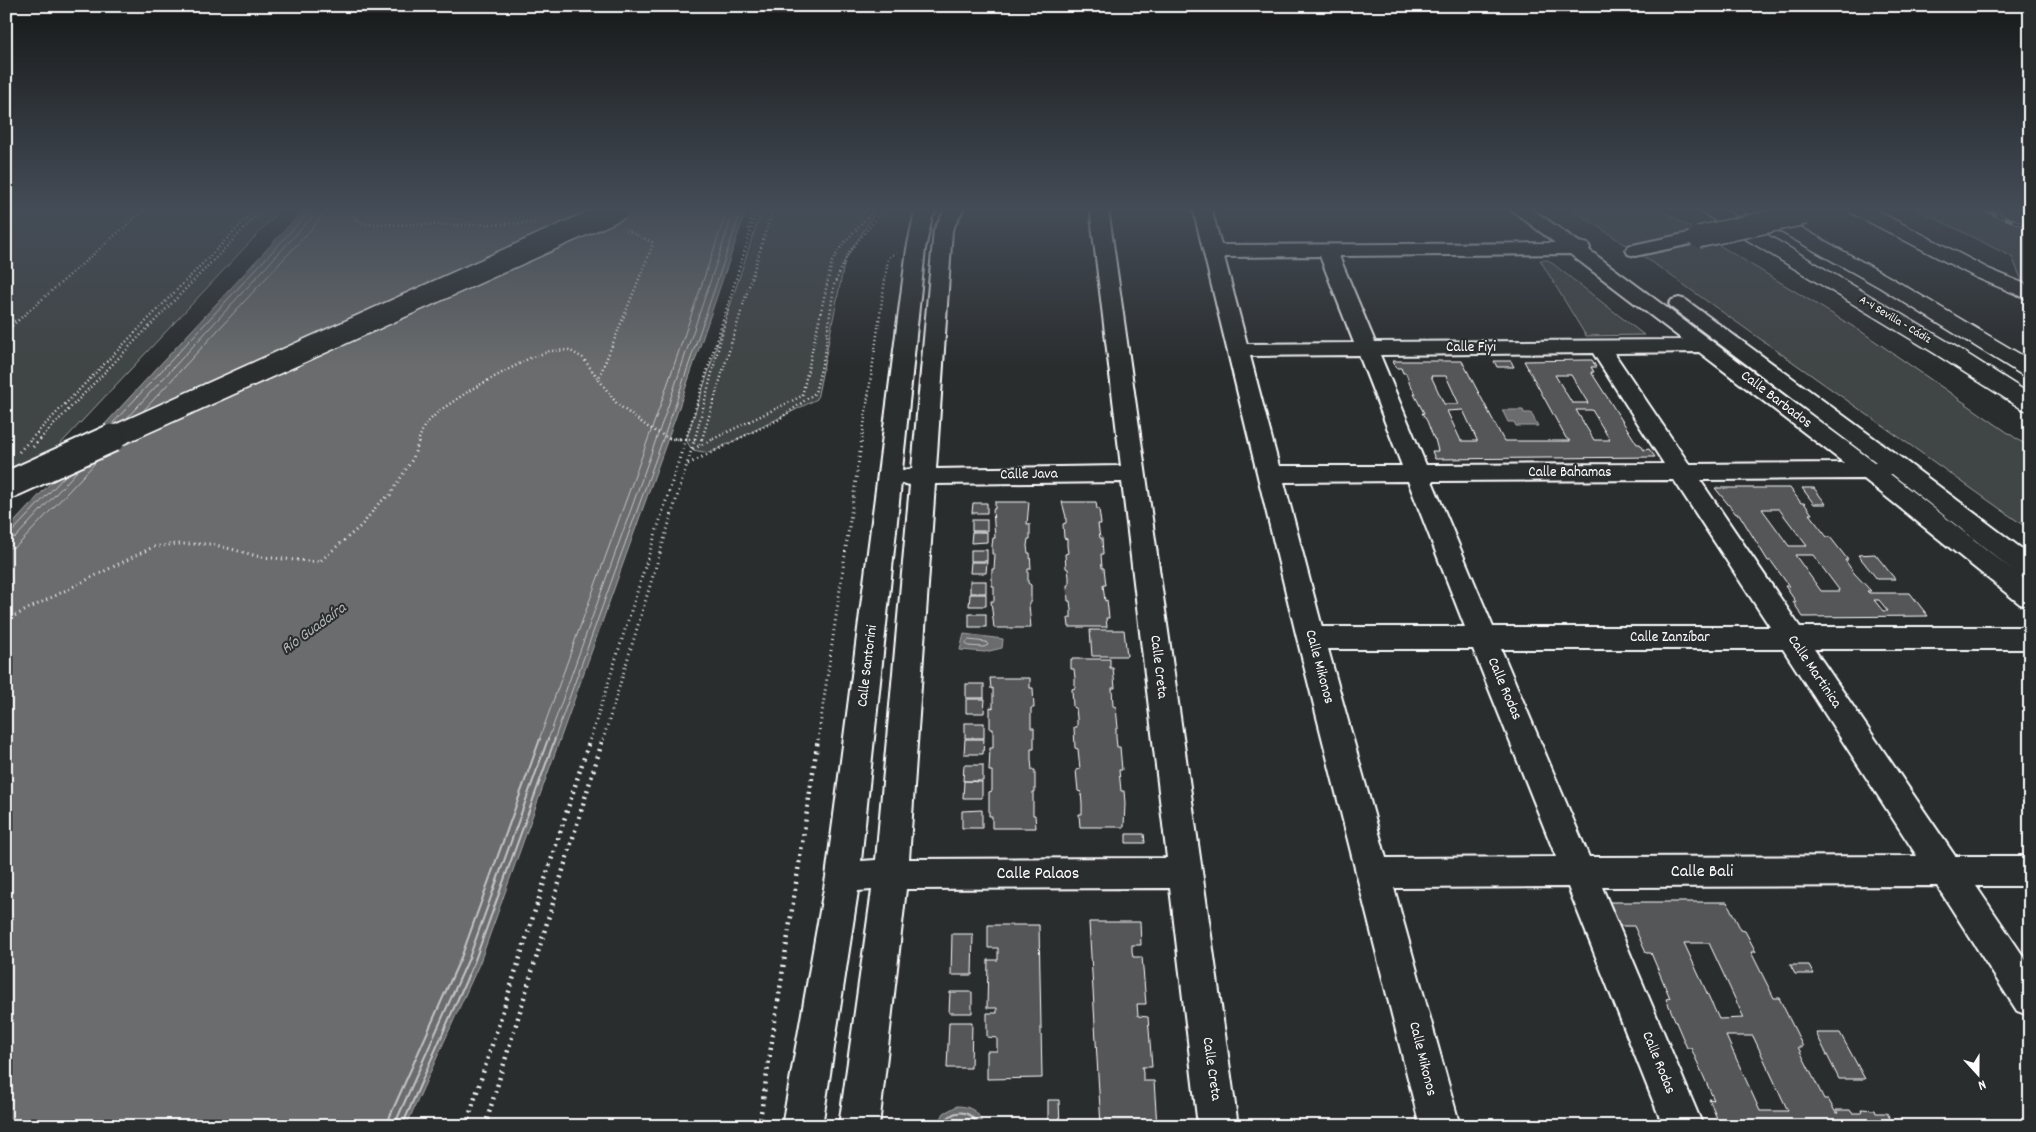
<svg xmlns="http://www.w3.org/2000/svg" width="2036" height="1132" font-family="Dekko,sans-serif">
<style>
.green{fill:#414445;stroke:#a0a2a2}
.water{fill:#6a6c6d;stroke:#a6a7a7}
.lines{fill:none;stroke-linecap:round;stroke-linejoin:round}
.shore-far1{stroke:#c3c4c5;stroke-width:1}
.shore{stroke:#c3c4c5;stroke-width:2}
.building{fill:#555758;stroke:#fff;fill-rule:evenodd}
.minor-casing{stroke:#fff;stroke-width:4}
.major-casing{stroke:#fff;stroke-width:3}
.highway-casing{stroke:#fff;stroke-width:3}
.path-far2{stroke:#fff;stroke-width:2.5;stroke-dasharray:1 3;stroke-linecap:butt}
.path-far1{stroke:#fff;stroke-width:3;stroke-dasharray:1 4;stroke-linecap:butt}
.path{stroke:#fff;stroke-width:4.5;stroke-dasharray:2 5;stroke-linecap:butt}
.minor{fill:#2a2d2e;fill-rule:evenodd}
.major{fill:#2a2d2e;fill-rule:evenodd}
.highway{fill:#2a2d2e;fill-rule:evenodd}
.rail-casing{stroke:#fff;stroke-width:4.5}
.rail{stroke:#2a2d2e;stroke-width:3;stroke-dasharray:9;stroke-linecap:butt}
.minor-bridge-far1-casing{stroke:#fff;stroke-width:24;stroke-linecap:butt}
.minor-bridge-casing{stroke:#fff;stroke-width:31;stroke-linecap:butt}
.minor-bridge-far1{stroke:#2a2d2e;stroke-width:21}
.minor-bridge{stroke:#2a2d2e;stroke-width:27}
.labels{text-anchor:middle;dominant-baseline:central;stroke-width:4;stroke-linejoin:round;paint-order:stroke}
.far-street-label{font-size:12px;fill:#fff;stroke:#2a2d2e}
.street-label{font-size:15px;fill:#fff;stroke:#2a2d2e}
.water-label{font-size:16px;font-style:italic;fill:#b4b6b6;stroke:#2a2d2e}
.near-street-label{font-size:18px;fill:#fff;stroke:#2a2d2e}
</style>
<rect width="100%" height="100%" fill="#2a2d2e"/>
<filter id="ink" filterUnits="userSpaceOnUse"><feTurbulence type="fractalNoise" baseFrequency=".02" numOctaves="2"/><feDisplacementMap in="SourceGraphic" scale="10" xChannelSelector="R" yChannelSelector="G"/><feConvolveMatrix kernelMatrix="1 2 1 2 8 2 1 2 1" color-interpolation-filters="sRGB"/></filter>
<g filter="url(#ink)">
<g class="green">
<path d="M6,208H282L6,502Z"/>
<path d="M762,208H878L845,260L817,399L710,453L692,450L686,440Z"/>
<path d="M1570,208H1658L1862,332L2030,448V530L1653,263Z"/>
<path d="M1915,208H2030V300L2012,257Z"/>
<path d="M1540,260H1548L1644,335L1586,336Z"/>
</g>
<g class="water">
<path d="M305,208H747L676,416L480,962L406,1126H6V531Z"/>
<path d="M1502,410H1523L1524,413H1531L1538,426H1516L1514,422H1508Z"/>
<path d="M964,634L1003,639L1002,648L985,652L960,650Z"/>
<path d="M957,1106C971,1106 980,1112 983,1126H937L944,1113Z"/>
</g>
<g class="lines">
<g class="shore-far1">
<path d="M143,411L317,223L321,216L322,208"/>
<path d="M126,419L311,218L314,208"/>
<path d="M113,423L307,214L308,208"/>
<path d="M6,534L12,532L65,476"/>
<path d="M6,540L16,537L79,469"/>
<path d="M6,548L15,547L21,542L97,461"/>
<path d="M969,640L986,642L988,645L984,647L968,646L966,643Z"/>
<path d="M539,740L659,409L728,208"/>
<path d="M548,740L666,412L735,208"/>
<path d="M554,740L672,414L742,208"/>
</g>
<g class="shore">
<path d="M388,1126L390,1116L462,955L540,739"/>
<path d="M396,1126L397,1119L469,958L548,739"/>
<path d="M402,1126L475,960L555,739"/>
<path d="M942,1126C951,1109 969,1107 978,1126"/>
</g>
</g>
<g class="building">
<path d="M1586,360H1592L1596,367H1591L1594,372H1591L1637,444H1640L1644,450L1649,449L1655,457L1435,459L1432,451H1438L1435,439H1434L1427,421L1422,413H1424L1414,394H1416L1410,385L1406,373H1403L1401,368H1396L1393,361H1462L1504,441H1570L1566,438L1524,361ZM1555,375H1571L1588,403H1572ZM1431,376H1446L1459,404H1444ZM1463,410L1477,440V441H1461L1447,411ZM1576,410H1592L1610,440H1594Z"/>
<path d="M1494,361H1511L1514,367H1497Z"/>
<path d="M1715,488H1790L1801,503H1804L1812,514H1809L1827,537H1830L1848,560H1845L1854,573L1871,591H1867L1869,593H1910L1928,616L1803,617L1793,602H1796L1785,586H1789L1771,561H1768L1739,514H1736ZM1762,509H1779L1807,546H1789ZM1795,555H1813L1840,591H1821ZM1874,600H1879L1888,611H1883Z"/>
<path d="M1802,488H1814L1826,504H1814Z"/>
<path d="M995,502H1029L1027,524H1030V539H1028L1027,546L1028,553H1030L1031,569H1028V583L1031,585V602H1029V605L1031,628H994L991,601H994V586H992V569H994L995,554H992V546L993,538H995L993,509H995Z"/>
<path d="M1062,502H1096L1097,509H1099L1101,524H1098L1100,538H1102L1103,554H1101L1102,568H1104L1105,577L1106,585H1103L1105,601L1107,600L1109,618H1106L1107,627H1069L1068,618H1071V610L1070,601H1068L1067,585H1069V577L1068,569L1066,568L1065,554L1068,553L1067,546V539L1064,538L1063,524L1066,523V517Z"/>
<path d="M973,503H987V513H972Z"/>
<rect x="972" y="520" width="15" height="11"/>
<path d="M972,532H987V542L971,543Z"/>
<rect x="971" y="550" width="16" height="11"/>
<path d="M1875,554L1895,579H1877L1858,555Z"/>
<path d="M971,562H987L986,573H970Z"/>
<rect x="970" y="581" width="16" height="12"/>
<path d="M970,594H986V606H969Z"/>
<rect x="969" y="614" width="17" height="13"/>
<path d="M1090,630H1124L1127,656H1092Z"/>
<path d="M1071,659H1110V668H1113L1115,688H1112L1113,706L1116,707L1118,728H1116V737L1117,747H1120L1122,770H1119L1121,791H1124L1125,803L1124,827H1080L1079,814H1082V804L1081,792L1078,791L1076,770L1080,769L1078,749L1075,748L1074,727H1077V718L1076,708L1073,707L1072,689L1075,688V678L1074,669H1071Z"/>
<path d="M990,678H1030V688H1033L1034,708H1031V728H1034V749H1031V759L1032,770H1035V792H1033V815H1035L1036,828H992V816H989V792L992,791V771H989L990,748H993V729H990V707L993,708V688L991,689Z"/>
<rect x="966" y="684" width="18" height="14"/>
<path d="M966,699H985L984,713H966Z"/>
<rect x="965" y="723" width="19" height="15"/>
<path d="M965,739H984L983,754H964Z"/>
<path d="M964,765H983V781H963Z"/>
<path d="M964,781L982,782V798H963Z"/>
<path d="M982,810V828H962V811Z"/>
<path d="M1126,834H1144L1145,843H1126Z"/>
<path d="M1609,902H1727L1741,930L1745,931L1756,952H1751L1774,998H1779L1797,1034L1803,1047H1798L1824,1099H1828L1836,1113H1838L1836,1110H1850L1852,1113H1862L1861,1109L1875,1110L1876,1113H1887L1894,1126H1720L1709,1099L1714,1100L1691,1048H1687L1666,999L1670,998L1651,953H1646L1634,926H1619ZM1684,943H1709L1744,1018L1719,1019ZM1726,1036H1753L1788,1111H1760Z"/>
<path d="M1089,922H1140L1141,945H1132V951L1133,957H1142L1146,1004H1137L1138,1016L1148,1017L1152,1067H1142L1143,1073V1081H1154L1157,1126H1101Z"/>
<path d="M988,925H1039L1042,1078L987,1079V1051H997V1038L987,1037V1013H997V1008H987L988,960H998V948H988Z"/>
<path d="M952,934H973L972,975H951Z"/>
<path d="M1790,965H1809L1814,974H1795Z"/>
<path d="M950,992H972V1013H949Z"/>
<path d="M949,1022H972L971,1068H947Z"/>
<path d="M1816,1033H1840L1865,1079H1839Z"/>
<path d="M1048,1100H1059L1060,1126H1048Z"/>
</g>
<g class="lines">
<g class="minor-casing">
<g id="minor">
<path d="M920,208H939L932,217L925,249L902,470L912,469L934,230L946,208H964L952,230L936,469L1121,466L1090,208H1108L1238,1126H1198L1170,888L906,889L879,1126H839L872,890L858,891L822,1126H782L826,877L907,249L914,216ZM1122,482L1167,858L909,859L935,484ZM901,483L910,485L876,860L861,861Z"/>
<path d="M1193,208H1211L1221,245L1555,243L1509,208H1530L1579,242L1588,244L1590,248L1589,250L1874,462H1876L1672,308L1669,304L1672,300L1679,298L1686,300L1904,460L2030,555V578L2021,576L2030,582V607L2020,604L1864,479L1700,480L1800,627H2030V649H1814L1955,856H2030V886H1976L2030,966V1016L2017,1011L1937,886L1602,887L1703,1126H1663L1568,887L1394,888L1460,1126H1420L1297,638ZM1570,254L1683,340L1375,342L1339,256ZM1320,256L1354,343L1247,344L1224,257ZM1699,352L1844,463L1689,464L1614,353ZM1593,353L1664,464L1426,465L1380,355ZM1359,355L1402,466H1279L1250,356ZM1890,474H1892L2014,571ZM1674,480L1770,627H1493L1432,481ZM1408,481L1465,627H1322L1284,482ZM1328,649H1473L1556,857L1386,858ZM1501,649H1783L1917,856L1589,857Z"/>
<path d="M1698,231L1705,233L1707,237L1705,241L1635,256L1628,254L1626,250L1628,246Z"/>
</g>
</g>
<g class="major-casing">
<path id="major" d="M1848,208H1872L1989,269L2030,286V300L1975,277L1850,212Z"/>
</g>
<g class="highway-casing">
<g id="highway">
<path d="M1699,208H1722L1950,343L2030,394V411L2022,409L1934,353L1701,212Z"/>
<path d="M1743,208H1766L1893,279L2030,360V377L2022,375L1879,287L1745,212Z"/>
</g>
</g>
<g class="path-far2">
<path d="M350,208L355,219L367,224L458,225L536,223"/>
<path d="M143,211L162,208"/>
<path d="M749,229L754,208"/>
<path d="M6,323L18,320"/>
<path d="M6,331L146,208"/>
<path d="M598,380L652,247V242L623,229"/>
<path d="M31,439L257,208"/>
<path d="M40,439L264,208"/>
<path d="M419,439L424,426L439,411L472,389L530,358L550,351L569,350L583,358L617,404L648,427L670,439H682"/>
<path d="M686,439L758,208"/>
<path d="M695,439L730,303"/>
<path d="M702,439L773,208"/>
<path d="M713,439L802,396L832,262L842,245L871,213L872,208"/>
<path d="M738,439L778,420L815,393L825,352L834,285L849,252L885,208"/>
<path d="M862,439L888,259L896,252"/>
</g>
<g class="path-far1">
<path d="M669,438L695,440"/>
<path d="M700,445L702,438"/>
<path d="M33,447L41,438"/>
<path d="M693,449L715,438"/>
<path d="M19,452L32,438"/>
<path d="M688,464L741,438"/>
<path d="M6,620L153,547L176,544H212L261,557L319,562L362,525L379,503L390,495L413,458L420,438"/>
<path d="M590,740L686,438"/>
<path d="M603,740L695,438"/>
<path d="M818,740L862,438"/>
</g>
<g class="path">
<path d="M466,1126L590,739"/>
<path d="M485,1126L603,739"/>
<path d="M759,1126L818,739"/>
</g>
<use href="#minor" class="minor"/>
<use href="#major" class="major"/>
<use href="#highway" class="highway"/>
<g class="rail-casing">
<path id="rail" d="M1979,208L2030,227"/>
</g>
<use href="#rail" class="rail"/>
<g class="minor-bridge-far1-casing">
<g id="minor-bridge-far1">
<path d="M1698,237L1805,214"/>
<path d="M109,439L621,208"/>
</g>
</g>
<g class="minor-bridge-casing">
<path id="minor-bridge" d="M6,486L112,438"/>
</g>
<use href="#minor-bridge-far1" class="minor-bridge-far1"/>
<use href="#minor-bridge" class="minor-bridge"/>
</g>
</g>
<linearGradient id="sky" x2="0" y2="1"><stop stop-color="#171919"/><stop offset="0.57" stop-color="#444c57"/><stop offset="1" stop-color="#444c57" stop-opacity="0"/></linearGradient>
<rect width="2036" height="367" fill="url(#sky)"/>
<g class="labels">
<g class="far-street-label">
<text transform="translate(1895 320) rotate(31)">A-4 Sevilla - Cádiz</text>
</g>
<g class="street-label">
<text x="1471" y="348">Calle Fiyi</text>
<text transform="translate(1776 400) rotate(37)">Calle Barbados</text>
<text x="1570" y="473">Calle Bahamas</text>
<text transform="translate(1029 475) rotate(-1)">Calle Java</text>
<text x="1670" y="638">Calle Zanzíbar</text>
<text transform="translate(868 666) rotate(-83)">Calle Santorini</text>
<text transform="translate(1158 667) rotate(83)">Calle Creta</text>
<text transform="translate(1319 667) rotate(75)">Calle Mikonos</text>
<text transform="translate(1814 672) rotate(56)">Calle Martinica</text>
<text transform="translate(1504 689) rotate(67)">Calle Rodas</text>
<text transform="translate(1422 1059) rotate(76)">Calle Mikonos</text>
<text transform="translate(1658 1063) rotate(68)">Calle Rodas</text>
<text transform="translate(1211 1069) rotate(82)">Calle Creta</text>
</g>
<g class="water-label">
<text transform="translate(314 629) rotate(-36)">Río Guadaíra</text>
</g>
<g class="near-street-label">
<text x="1702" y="872">Calle Bali</text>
<text x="1038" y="874">Calle Palaos</text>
</g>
</g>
<rect width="2036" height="1132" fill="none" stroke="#2a2d2e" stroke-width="25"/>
<rect x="12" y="12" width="2011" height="1107" fill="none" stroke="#fff" stroke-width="2" filter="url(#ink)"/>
<g transform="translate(1978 1074) rotate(159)" stroke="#2a2d2e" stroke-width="4" paint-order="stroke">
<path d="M0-4L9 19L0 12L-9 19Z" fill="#ffffff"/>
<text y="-8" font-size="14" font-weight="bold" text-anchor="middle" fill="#ffffff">N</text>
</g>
</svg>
